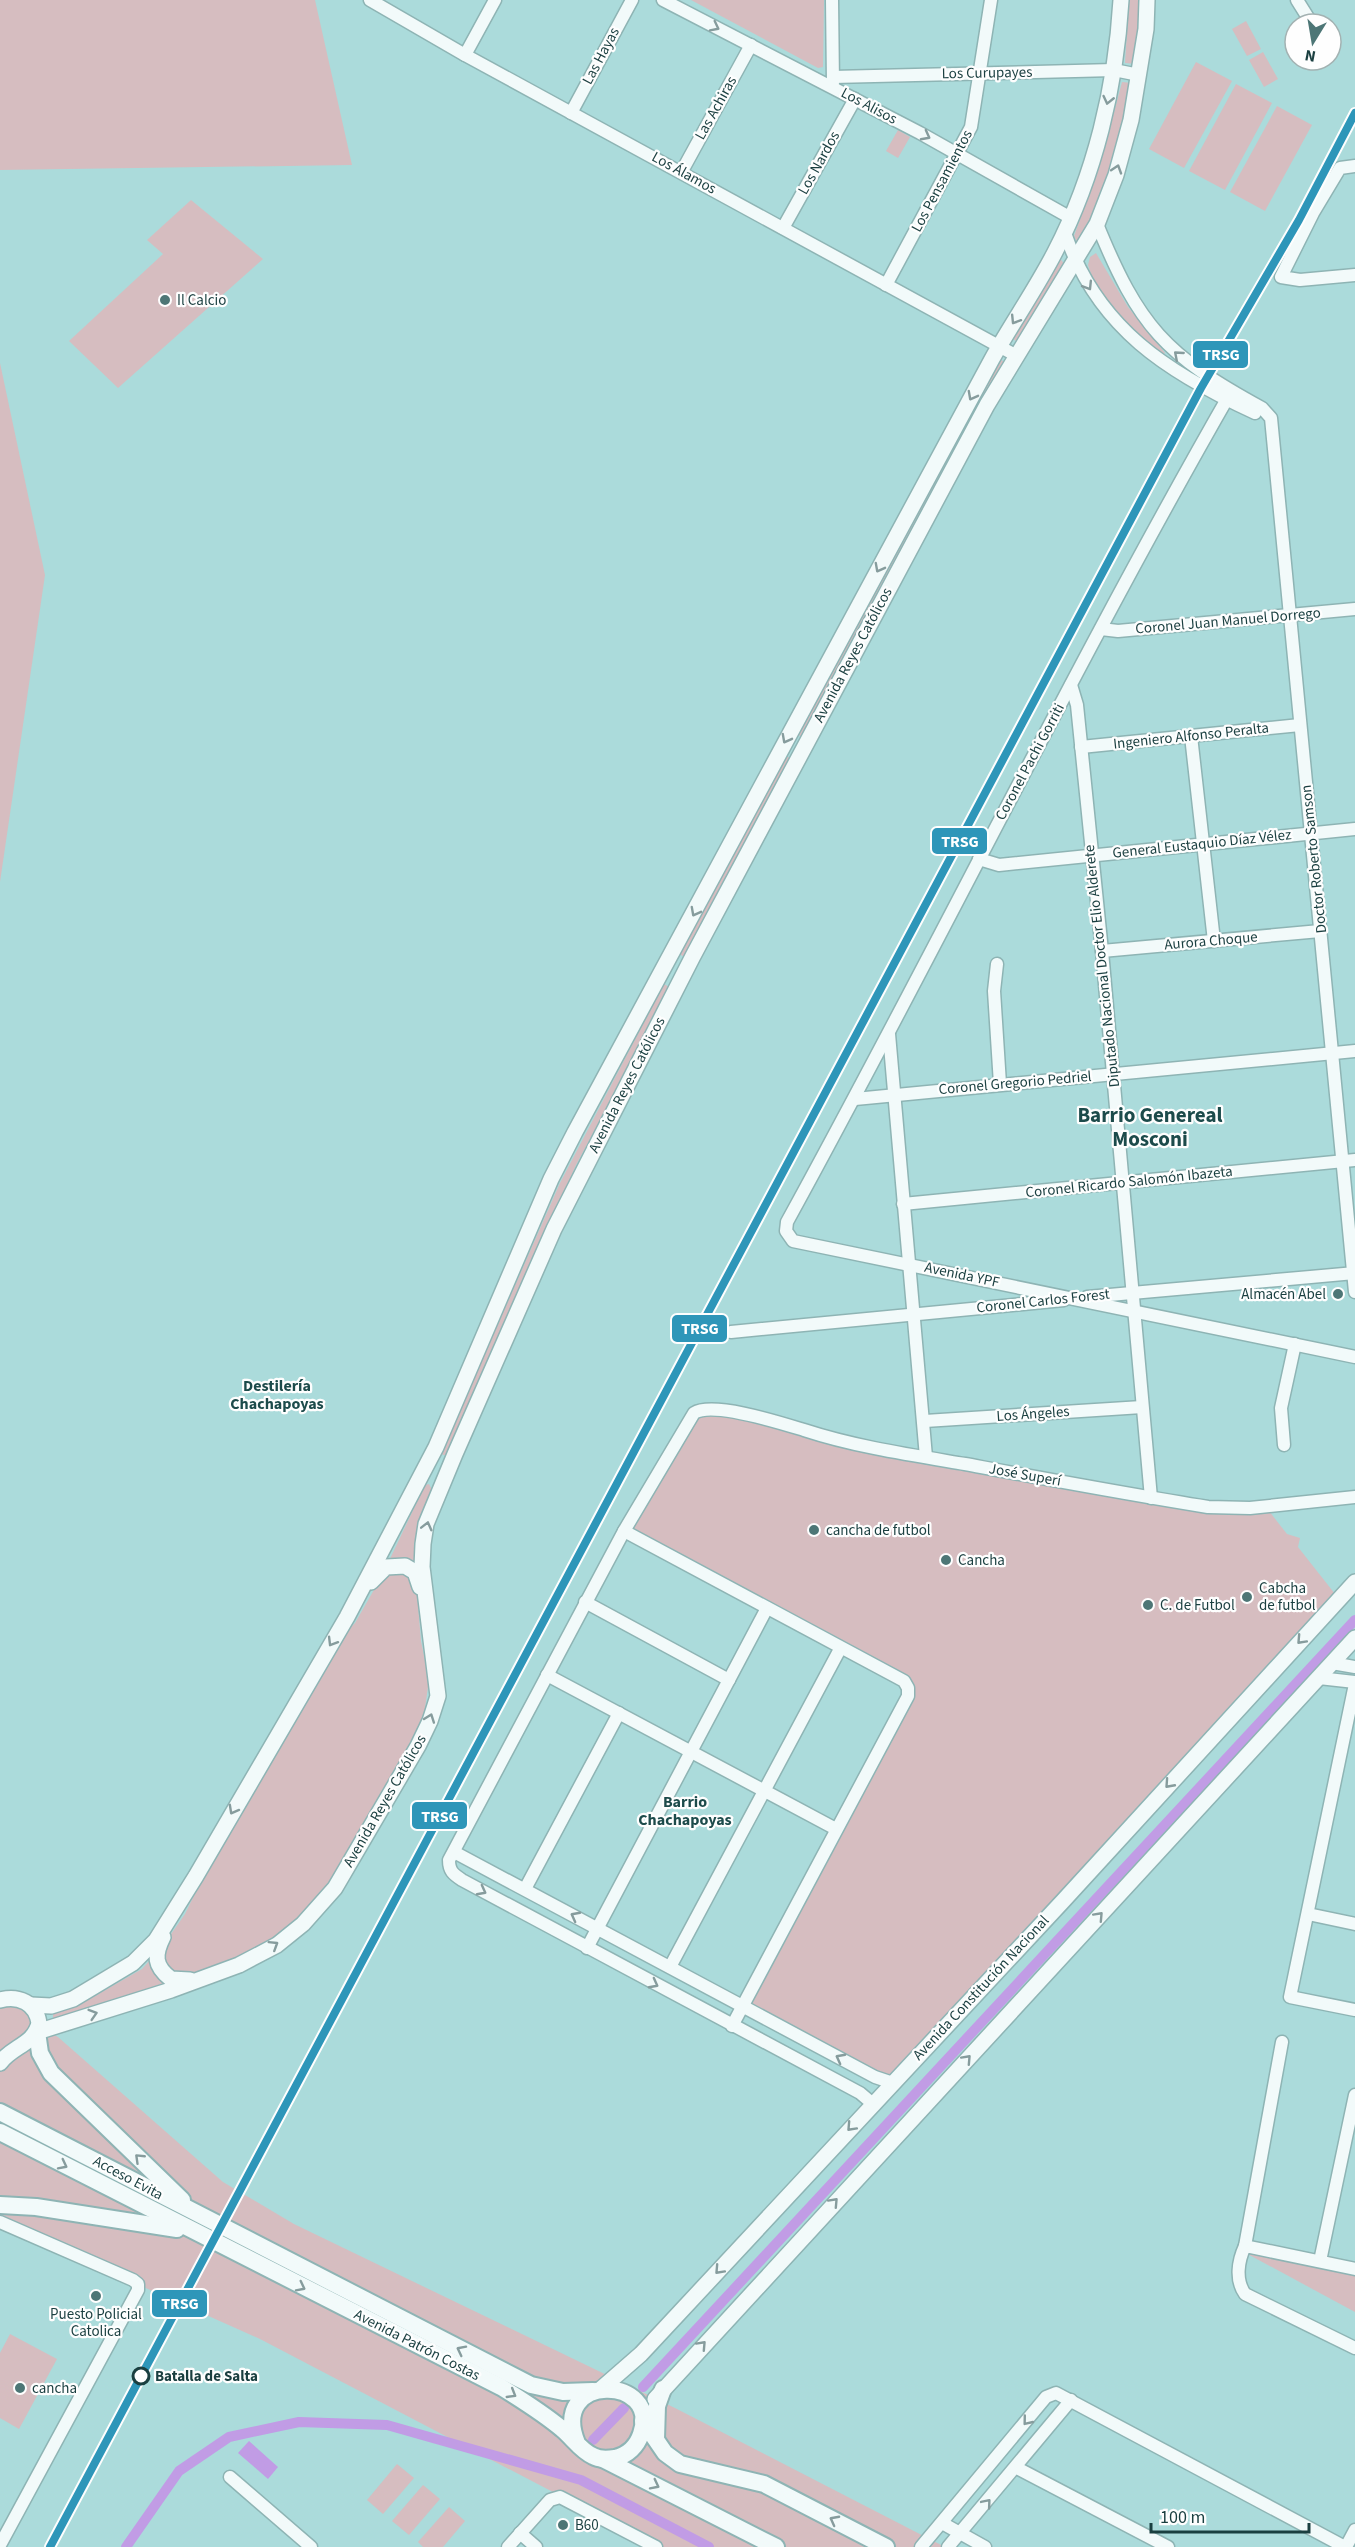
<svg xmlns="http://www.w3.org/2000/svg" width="1355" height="2547" font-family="'Source Sans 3',sans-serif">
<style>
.green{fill:#d6bdc0}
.water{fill:#c19ce5}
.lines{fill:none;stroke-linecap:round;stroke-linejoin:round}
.canal{stroke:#c19ce5;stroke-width:10}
.minor-casing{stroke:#8eb4b4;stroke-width:15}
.major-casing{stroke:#8eb4b4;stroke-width:18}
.highway-casing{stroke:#8eb4b4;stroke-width:20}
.minor{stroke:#f2fafa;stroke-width:12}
.major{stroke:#f2fafa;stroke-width:15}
.highway{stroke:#f2fafa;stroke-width:16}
.rail-1-casing{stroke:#fefefe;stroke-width:12}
.rail-1{stroke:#2e96b9;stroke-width:8}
.oneway{stroke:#869c9d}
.poi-dot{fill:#4d7676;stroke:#fefefe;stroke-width:2}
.stop-dot{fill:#fefefe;stroke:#1a3f40;stroke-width:3}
.labels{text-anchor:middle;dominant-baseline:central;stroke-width:4.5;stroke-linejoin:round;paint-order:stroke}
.street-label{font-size:15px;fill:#1a3f40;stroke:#fefefe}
.poi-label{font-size:15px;fill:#1a3f40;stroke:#fefefe;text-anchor:start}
.stop-label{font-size:15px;font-weight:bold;fill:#1a3f40;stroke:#fefefe;text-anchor:start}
.neighbourhood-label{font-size:16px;font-weight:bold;fill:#1c4b4b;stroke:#fefefe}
.district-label{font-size:21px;font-weight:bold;fill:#1c4b4b;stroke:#fefefe}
.line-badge{stroke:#fefefe;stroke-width:2}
.badge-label{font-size:16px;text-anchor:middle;font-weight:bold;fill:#fff}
</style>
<rect width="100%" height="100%" fill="#abdbdb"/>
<g class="green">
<path d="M0,0H315L352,165L0,170Z"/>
<path d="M691,0H824L823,67L818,68Z"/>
<path d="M1129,0H1140L1135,64L1125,63Z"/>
<path d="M1246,21L1261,49L1247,56L1232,29Z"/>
<path d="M1263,52L1278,79L1264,87L1249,60Z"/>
<path d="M1196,62L1232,81L1184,168L1149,149Z"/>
<path d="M1122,82L1132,83L1112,165L1085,240L1077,242L1074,236L1101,161Z"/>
<path d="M1236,84L1272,103L1225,190L1189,171Z"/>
<path d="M1277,106L1312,125L1265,211L1230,192Z"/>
<path d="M898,130L910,137L898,158L886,151Z"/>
<path d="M191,200L263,259L118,388L69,341L163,254L147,240Z"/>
<path d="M1096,253L1128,307L1165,353L1163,355C1135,331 1099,303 1088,265L1090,257Z"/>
<path d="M1060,258L1066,267L1017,342L1011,337Z"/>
<path d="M1000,359L1004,362L1000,371L802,737L797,734Z"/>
<path d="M0,363L45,575L0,882Z"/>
<path d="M785,755L791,759L685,958L680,954Z"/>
<path d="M664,984L671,988L576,1165L447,1456L441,1454L560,1183Z"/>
<path d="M700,1409L1202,1506H1265L1287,1534L1300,1538L1298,1547L1339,1599L893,2083L742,2005L909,1692L904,1681L624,1531Z"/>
<path d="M429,1484L432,1490L414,1553V1564L388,1563L425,1485Z"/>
<path d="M396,1569L416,1581L421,1641L429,1680L424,1715L418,1732L330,1882L301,1917L249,1956L182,1977L167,1971L162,1947L185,1914L201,1881L345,1633L355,1623L379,1581Z"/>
<path d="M149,1961L169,1984L53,2019V2013L93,1997L142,1969Z"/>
<path d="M0,2005H15L26,2011L30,2022L58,2037L223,2182L294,2224L675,2408L945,2547H658L260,2339L0,2223Z"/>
<path d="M1242,2251L1355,2268V2312Z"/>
<path d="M10,2334L57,2359L19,2429L0,2418V2353Z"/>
<path d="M397,2464L414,2478L383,2514L367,2500Z"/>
<path d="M423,2485L440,2499L409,2535L392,2521Z"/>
<path d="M449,2507L465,2521L443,2547H423L418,2542Z"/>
</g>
<path class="water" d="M249,2441L278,2467L268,2479L238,2453Z"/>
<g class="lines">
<g class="canal">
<path d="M643,2387L1355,1620"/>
<path d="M593,2440L624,2408"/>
<path d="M126,2547L179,2471L229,2437L299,2422L387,2425L581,2480L709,2547"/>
</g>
<g class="minor-casing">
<g id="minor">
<path d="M370,0L465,55L1017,356"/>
<path d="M663,0L920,133L1071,218"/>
<path d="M832,0L833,83"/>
<path d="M1297,0L1312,24"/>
<path d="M465,55L495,0"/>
<path d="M833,77L1114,70L1139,75"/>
<path d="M571,113L632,0"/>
<path d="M1355,166L1340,168L1313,213L1281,277L1300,280L1355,275"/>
<path d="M682,171L751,45"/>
<path d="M1097,224C1139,327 1165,355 1262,408L1271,418L1355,1292"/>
<path d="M783,228L855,99"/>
<path d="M1065,233C1097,328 1168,373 1255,413"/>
<path d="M886,285L971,127L991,0"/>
<path d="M1231,392C1075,664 938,947 787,1222L786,1231L793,1241L1355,1357"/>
<path d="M1101,629L1118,631L1355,609"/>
<path d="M1071,685L1077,705L1102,951L1151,1498"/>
<path d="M1191,736L1214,941"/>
<path d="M1081,747L1300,725"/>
<path d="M979,859L999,865L1355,829"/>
<path d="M1102,951L1320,931"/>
<path d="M997,964L994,991L1000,1084"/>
<path d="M889,1034L926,1457"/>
<path d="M855,1099L1355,1051"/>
<path d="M903,1204L1355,1160"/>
<path d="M1087,1297L1355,1273"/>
<path d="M731,1332L1064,1300"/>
<path d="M925,1421L1142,1407"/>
<path d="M1284,1445L1281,1408L1295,1344"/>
<path d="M624,1531L904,1681L908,1688V1696L732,2026"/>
<path d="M585,1602L729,1680"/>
<path d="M1332,1663L1355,1667"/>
<path d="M547,1675L836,1829"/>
<path d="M1319,1678L1355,1682"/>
<path d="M1355,1684L1290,1997L1355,2010"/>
<path d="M454,1852L875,2077L893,2083"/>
<path d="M525,1889L619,1713"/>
<path d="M1308,1914L1355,1924"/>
<path d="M587,1948L767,1608"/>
<path d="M670,1967L840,1649"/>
<path d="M873,2104L860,2093L462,1880C453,1874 449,1871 449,1860L624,1531L694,1413C713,1401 781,1423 804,1430C856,1447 911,1455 965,1464C1046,1479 1126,1494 1208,1507L1250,1508L1355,1497"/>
<path d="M0,2222L133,2280L138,2284V2290L0,2545"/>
<path d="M1245,2246L1282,2042"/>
<path d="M1320,2261L1355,2095"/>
<path d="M1355,2269L1245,2246C1238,2261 1235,2280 1245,2294L1355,2348"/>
<path d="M1017,2468L1168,2547"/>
<path d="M230,2477L311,2547"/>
<path d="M942,2523L985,2547"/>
<path d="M520,2533L536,2547"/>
<path d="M508,2547L550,2500L560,2497L656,2547"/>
<path d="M921,2547L1046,2397L1056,2393L1345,2547"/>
<path d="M948,2547L1071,2400"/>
<path d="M1346,2547L1355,2530"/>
</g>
</g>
<g class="major-casing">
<g id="major">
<path d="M371,1582L386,1567L405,1566L415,1572L420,1587"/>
<path d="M163,1937C154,1955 154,1966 171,1979L190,1980"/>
<path d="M0,2000C19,1995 36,2003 39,2023C34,2045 12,2046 0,2063"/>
<path d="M31,2005L51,2006L73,1999L133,1963L156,1940L196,1876L347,1617L436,1447L551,1179L575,1132L992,359C1012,323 1036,289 1055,252C1095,175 1116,86 1121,0"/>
<path d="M37,2032L171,1990L239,1965L277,1945L303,1924L335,1888L418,1746L430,1721L438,1696L422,1567L423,1544L426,1524L455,1454L554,1229L693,956L987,405L1097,224L1116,175L1131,120L1146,29L1147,0"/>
<path d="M602,2388L641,2354L1063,1901L1355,1582"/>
<path d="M655,2399L1355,1638"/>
</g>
</g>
<g class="highway-casing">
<g id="highway">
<path d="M37,2032L40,2053L51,2073L182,2200"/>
<path d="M0,2112L531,2385L563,2392L593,2391"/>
<path d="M0,2132L501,2387C522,2400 543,2413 562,2429C572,2437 581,2451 593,2456C600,2460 608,2459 615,2458C628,2455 637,2446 641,2434C662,2375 548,2372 577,2443"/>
<path d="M0,2205L36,2207L177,2229"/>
<path d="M643,2421L665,2453L680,2464L764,2484L886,2547"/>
<path d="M656,2439L657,2406L663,2389"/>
<path d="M603,2459L776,2547"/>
</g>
</g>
<use href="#minor" class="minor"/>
<use href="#major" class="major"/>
<use href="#highway" class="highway"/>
<g class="rail-1-casing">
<path id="rail-1" d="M50,2547L1201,388L1299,220L1355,113"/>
</g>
<use href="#rail-1" class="rail-1"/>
</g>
<defs><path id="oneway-chevron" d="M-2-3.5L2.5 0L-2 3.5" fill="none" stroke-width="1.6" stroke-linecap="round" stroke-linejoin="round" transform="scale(1.5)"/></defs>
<g class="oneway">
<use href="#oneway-chevron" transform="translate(715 27) rotate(27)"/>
<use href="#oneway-chevron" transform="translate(1108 100) rotate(103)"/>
<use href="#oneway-chevron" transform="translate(926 136) rotate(28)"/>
<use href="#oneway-chevron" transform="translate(1117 169) rotate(-72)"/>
<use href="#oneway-chevron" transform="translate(1088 286) rotate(58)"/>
<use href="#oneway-chevron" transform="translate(1015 320) rotate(122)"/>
<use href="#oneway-chevron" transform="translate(1178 355) rotate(-139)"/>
<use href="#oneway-chevron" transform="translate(972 396) rotate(118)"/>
<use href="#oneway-chevron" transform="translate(879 568) rotate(118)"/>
<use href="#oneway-chevron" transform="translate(786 739) rotate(118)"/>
<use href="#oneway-chevron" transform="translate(695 912) rotate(118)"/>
<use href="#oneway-chevron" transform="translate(427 1526) rotate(-76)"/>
<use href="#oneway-chevron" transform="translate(1301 1640) rotate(133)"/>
<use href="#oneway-chevron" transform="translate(332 1642) rotate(121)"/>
<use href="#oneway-chevron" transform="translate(430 1718) rotate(-70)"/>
<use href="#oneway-chevron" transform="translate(1169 1784) rotate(132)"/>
<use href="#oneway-chevron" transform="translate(233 1810) rotate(119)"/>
<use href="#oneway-chevron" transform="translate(482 1891) rotate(28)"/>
<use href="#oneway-chevron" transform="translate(575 1916) rotate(-152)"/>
<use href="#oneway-chevron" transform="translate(1099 1916) rotate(-47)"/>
<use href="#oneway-chevron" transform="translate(274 1945) rotate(-32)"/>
<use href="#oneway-chevron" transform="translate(654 1984) rotate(28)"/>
<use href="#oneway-chevron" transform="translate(93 2014) rotate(-17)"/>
<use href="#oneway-chevron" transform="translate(840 2058) rotate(-152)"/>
<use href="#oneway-chevron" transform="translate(967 2059) rotate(-47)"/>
<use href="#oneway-chevron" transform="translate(851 2127) rotate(133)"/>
<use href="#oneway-chevron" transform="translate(139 2158) rotate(-136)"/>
<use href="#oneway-chevron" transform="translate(63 2165) rotate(27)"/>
<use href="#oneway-chevron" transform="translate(834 2202) rotate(-47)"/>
<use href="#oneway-chevron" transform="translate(719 2270) rotate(133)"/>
<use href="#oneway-chevron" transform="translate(301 2287) rotate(27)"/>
<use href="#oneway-chevron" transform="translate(702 2345) rotate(-47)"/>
<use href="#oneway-chevron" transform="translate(461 2350) rotate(-153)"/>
<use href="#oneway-chevron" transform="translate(512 2394) rotate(31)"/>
<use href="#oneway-chevron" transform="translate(1027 2421) rotate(129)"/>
<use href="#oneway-chevron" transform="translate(655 2485) rotate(27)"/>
<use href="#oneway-chevron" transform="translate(987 2503) rotate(-50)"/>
<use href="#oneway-chevron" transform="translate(834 2520) rotate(-152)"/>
</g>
<g class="poi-dot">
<circle cx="165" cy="300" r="6"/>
<circle cx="1338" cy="1294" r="6"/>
<circle cx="814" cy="1530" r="6"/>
<circle cx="946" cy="1560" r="6"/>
<circle cx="1247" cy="1597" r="6"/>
<circle cx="1148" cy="1605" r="6"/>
<circle cx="96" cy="2296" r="6"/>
<circle cx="20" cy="2388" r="6"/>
<circle cx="563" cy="2525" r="6"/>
</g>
<circle class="stop-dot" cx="141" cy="2376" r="8"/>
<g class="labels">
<g class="street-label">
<text transform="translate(601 56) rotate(-62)">Las Hayas</text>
<text transform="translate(987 73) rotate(-1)">Los Curupayes</text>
<text transform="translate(869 106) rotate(28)">Los Alisos</text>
<text transform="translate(716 108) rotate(-61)">Las Achiras</text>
<text transform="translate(819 163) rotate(-61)">Los Nardos</text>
<text transform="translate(684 173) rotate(29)">Los Álamos</text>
<text transform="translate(942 181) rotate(-62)">Los Pensamientos</text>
<text transform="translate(1228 621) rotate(-5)">Coronel Juan Manuel Dorrego</text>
<text transform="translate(853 655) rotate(-62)">Avenida Reyes Católicos</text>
<text transform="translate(1191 736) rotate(-6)">Ingeniero Alfonso Peralta</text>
<text transform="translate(1030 762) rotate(-62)">Coronel Pachi Gorriti</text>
<text transform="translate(1202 844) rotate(-6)">General Eustaquio Díaz Vélez</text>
<text transform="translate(1314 859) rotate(-96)">Doctor Roberto Samson</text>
<text transform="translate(1211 941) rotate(-5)">Aurora Choque</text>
<text transform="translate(1102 966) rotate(-96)">Diputado Nacional Doctor Elio Alderete</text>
<text transform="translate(1015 1083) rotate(-5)">Coronel Gregorio Pedriel</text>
<text transform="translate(627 1085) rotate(-63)">Avenida Reyes Católicos</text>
<text transform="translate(1129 1182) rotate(-6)">Coronel Ricardo Salomón Ibazeta</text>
<text transform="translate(962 1275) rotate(12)">Avenida YPF</text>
<text transform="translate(1043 1301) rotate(-6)">Coronel Carlos Forest</text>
<text transform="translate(1033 1414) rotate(-4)">Los Ángeles</text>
<text transform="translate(1025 1475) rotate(10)">José Superí</text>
<text transform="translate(385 1801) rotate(-60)">Avenida Reyes Católicos</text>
<text transform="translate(981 1988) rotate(-47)">Avenida Constitución Nacional</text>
<text transform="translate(128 2178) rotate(28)">Acceso Evita</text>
<text transform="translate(417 2345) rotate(27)">Avenida Patrón Costas</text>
</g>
<g class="poi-label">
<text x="177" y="300">Il Calcio</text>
<text x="1326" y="1294" text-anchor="end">Almacén Abel</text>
<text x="826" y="1530">cancha de futbol</text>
<text x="958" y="1560">Cancha</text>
<text x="1259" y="1588">Cabcha<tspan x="1259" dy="17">de futbol</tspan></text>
<text x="1160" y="1605">C. de Futbol</text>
<text x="96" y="2314" text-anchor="middle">Puesto Policial<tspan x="96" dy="17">Catolica</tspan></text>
<text x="32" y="2388">cancha</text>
<text x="575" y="2525">B60</text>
</g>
<g class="stop-label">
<text x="155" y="2376">Batalla de Salta</text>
</g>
<g class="neighbourhood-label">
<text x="277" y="1386">Destilería<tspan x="277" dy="18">Chachapoyas</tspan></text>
<text x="685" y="1802">Barrio<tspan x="685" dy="18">Chachapoyas</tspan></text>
</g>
<g class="district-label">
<text x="1150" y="1115">Barrio Genereal<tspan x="1150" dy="24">Mosconi</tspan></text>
</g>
</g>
<g class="line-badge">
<rect x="1192" y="340" width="57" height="29" rx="6" fill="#2e96b9"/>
<rect x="931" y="827" width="57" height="28" rx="6" fill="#2e96b9"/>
<rect x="671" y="1314" width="57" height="29" rx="6" fill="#2e96b9"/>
<rect x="411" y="1801" width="57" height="29" rx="6" fill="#2e96b9"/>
<rect x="151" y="2289" width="57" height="29" rx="6" fill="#2e96b9"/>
</g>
<g class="badge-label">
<text x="1221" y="360">TRSG</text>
<text x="960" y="847">TRSG</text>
<text x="700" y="1334">TRSG</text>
<text x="440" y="1822">TRSG</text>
<text x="180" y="2309">TRSG</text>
</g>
<g transform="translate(1313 42) rotate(191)"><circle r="28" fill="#fefefe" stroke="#a3b2b2" stroke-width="1.5"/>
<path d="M0-4.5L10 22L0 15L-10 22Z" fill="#4d7676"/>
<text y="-9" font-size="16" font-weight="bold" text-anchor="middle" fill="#1a3f40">N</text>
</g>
<path d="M1151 2523v9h158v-9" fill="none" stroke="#1a3f40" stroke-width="3"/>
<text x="1160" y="2523" font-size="18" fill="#1a3f40" stroke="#fefefe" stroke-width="4.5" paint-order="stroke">100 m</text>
</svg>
